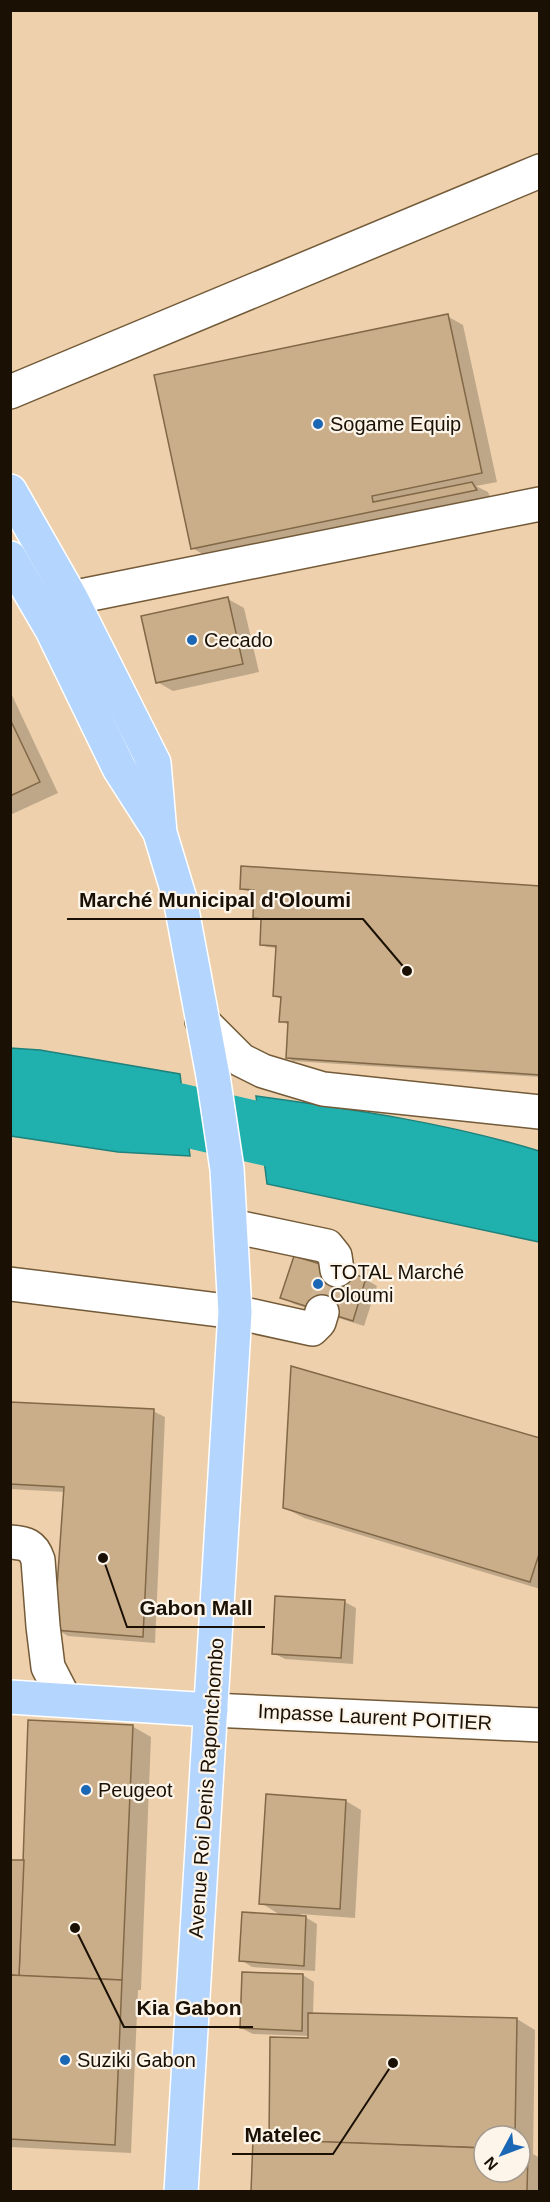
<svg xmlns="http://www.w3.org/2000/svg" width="550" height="2202" font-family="Arial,sans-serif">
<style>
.water{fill:#20b1af;stroke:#1e817c;stroke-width:1.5}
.shadow{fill:#0003;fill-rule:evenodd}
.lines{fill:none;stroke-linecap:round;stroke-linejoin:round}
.river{stroke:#20b1af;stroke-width:62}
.building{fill:#caae8a;stroke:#826846;stroke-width:1.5}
.minor-tunnel{stroke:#ceb493;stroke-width:33;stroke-dasharray:33 16;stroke-linecap:butt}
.minor-casing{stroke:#735a38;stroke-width:36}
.major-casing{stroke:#fff;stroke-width:36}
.minor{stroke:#fff;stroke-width:33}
.major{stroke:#b3d5fe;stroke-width:33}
.poi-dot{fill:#1a67b6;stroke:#fef5ea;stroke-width:2}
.labels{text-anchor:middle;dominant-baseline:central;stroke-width:4.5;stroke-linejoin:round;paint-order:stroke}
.poi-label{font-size:20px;fill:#1a1004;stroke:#fef5ea;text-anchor:start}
.street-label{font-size:20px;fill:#1a1004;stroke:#fef5ea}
.leader{fill:none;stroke:#1a1004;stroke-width:2}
.callout-dot{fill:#1a1004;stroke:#fef5ea;stroke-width:2}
.callout-label{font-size:21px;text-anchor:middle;font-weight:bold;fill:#1a1004;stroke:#fef5ea;stroke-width:4.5;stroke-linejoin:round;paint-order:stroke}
</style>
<rect width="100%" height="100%" fill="#eed1ac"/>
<g class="water">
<path d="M10,1048L40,1050L180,1074L190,1156L118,1152L11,1136Z"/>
<path d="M256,1096C351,1109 448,1123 539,1151V1242L267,1184Z"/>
</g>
<g class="shadow">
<path d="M447,316L463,325L497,482L476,486L488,492L491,499L208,557L192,548Z"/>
<path d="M228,599L244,608L259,672L173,691L157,682Z"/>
<path d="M10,691L58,793L10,815Z"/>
<path d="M540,887V1077L293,1061L287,1057L289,1025L281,1021L282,999L274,995L277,948L267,947L261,944L262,920L254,917L255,892L247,891L241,888Z"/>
<path d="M365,1279L377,1286L364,1326L294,1304L282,1297Z"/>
<path d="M10,1403L153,1411L165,1417L155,1643L68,1636L56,1629L65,1492L10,1489Z"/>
<path d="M540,1440V1589L304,1518L285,1508Z"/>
<path d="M345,1602L356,1608L353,1664L285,1659L273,1653Z"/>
<path d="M132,1726L151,1737L141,1990H138L131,2153L10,2147V1861L25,1862Z"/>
<path d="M346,1801L361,1810L355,1918L300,1914L317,1924L315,1971L252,1967L241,1960L282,1916L261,1903Z"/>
<path d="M303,1975L314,1982L313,2015L517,2019L535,2030L533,2154L540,2158V2192H253L309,2036L253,2034L241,2028ZM484,2136H520V2172H484Z"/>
</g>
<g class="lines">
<path class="river" d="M10,1085L177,1114L342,1152"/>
</g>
<g class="building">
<path d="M448,314L482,473L372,496L373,502L472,482L477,490L191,549L154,375Z"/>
<path d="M228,597L243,664L156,683L141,616Z"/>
<path d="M10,719L40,782L10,796Z"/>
<path d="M241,866L540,886V1075L286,1058L288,1022H279L281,997L273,996L276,946L260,945L261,919L253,918L254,890L240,889Z"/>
<path d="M294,1256L366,1278L353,1321L280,1298Z"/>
<path d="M291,1366L540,1438V1551L530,1582L283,1508Z"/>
<path d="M10,1402L154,1409L143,1637L54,1630L64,1487L10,1484Z"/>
<path d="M275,1596L345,1600L341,1658L272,1654Z"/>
<path d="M28,1720L133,1725L122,1980L19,1976Z"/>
<path d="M266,1794L346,1800L340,1909L259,1904Z"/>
<path d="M10,1860H24L19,1976L10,1975Z"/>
<path d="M242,1912L306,1916L304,1966L239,1961Z"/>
<path d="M242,1972L303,1974L302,2031L240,2028Z"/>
<path d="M10,1975L122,1980L115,2145L10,2139Z"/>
<path d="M308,2013L517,2018L515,2136H484V2148L269,2140L270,2037L308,2038Z"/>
<path d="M253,2139L484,2148V2172H520V2150H528L527,2192H251Z"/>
</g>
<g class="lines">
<path class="minor-tunnel" d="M322,1312L337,1270"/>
<g class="minor-casing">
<g id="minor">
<path d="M10,392L540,171"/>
<path d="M71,598L540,504"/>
<path d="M202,1021L241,1060L263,1071L323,1089L540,1112"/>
<path d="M232,1226L327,1246L335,1256L337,1270"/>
<path d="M10,1284L235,1312L312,1329L319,1322L322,1312"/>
<path d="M10,1542C26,1543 33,1545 38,1560L43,1626L48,1667L65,1700"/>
<path d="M211,1710L540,1725"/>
</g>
</g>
<g class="major-casing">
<g id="major">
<path d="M10,491L71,598L154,763L160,833L180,899L213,1076L227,1169L235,1312L181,2192"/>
<path d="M10,558L52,630L119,768L158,829"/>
<path d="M10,1697L211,1710"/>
</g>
</g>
<use href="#minor" class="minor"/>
<use href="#major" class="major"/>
</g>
<g class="poi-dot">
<circle cx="318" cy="424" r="6"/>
<circle cx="192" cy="640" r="6"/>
<circle cx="318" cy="1284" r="6"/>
<circle cx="86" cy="1790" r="6"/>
<circle cx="65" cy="2060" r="6"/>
</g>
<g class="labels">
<g class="poi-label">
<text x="330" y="424">Sogame Equip</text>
<text x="204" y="640">Cecado</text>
<text x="330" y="1272">TOTAL Marché<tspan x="330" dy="23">Oloumi</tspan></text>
<text x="98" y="1790">Peugeot</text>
<text x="77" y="2060">Suziki Gabon</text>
</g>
<g class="street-label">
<text transform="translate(375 1717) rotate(3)">Impasse Laurent POITIER</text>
<text transform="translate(206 1788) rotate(-86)">Avenue Roi Denis Rapontchombo</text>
</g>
</g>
<path class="leader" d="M407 971L363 919H67M103 1558L127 1627H265M75 1928L124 2027H253M393 2063L333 2154H232"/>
<g class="callout-dot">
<circle cx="407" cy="971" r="6"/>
<circle cx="103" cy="1558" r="6"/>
<circle cx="75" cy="1928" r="6"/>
<circle cx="393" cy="2063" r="6"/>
</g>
<g class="callout-label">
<text x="215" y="907">Marché Municipal d'Oloumi</text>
<text x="196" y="1615">Gabon Mall</text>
<text x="189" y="2015">Kia Gabon</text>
<text x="283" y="2142">Matelec</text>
</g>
<rect width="550" height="2202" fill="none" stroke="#1a1004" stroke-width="24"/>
<g transform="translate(502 2154) rotate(229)"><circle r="28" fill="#fef5ea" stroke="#a3998e" stroke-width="1.5"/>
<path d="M0-4.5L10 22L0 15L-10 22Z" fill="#1a67b6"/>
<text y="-9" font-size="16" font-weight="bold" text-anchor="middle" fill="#1a1004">N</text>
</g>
</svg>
